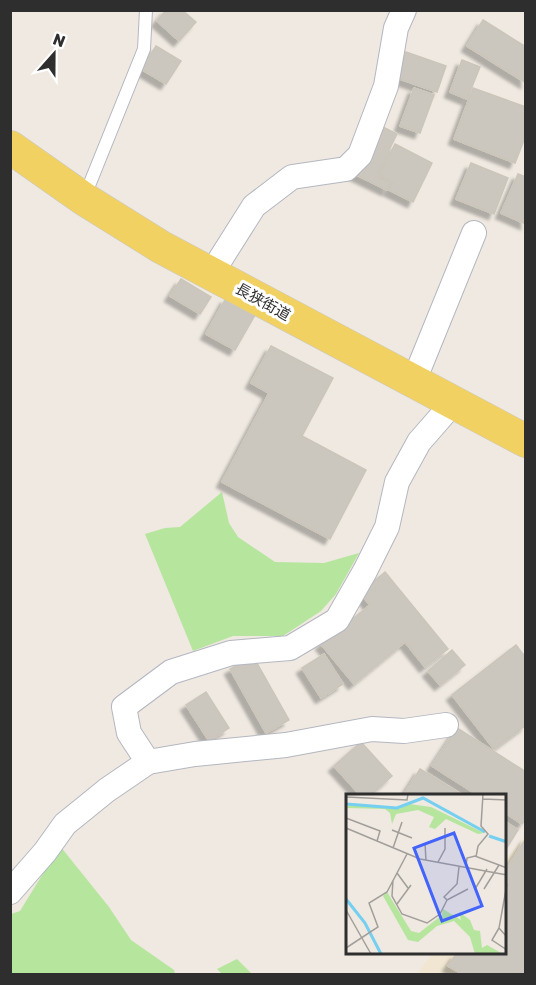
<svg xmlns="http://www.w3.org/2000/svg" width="536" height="985" font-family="Rubik,'Noto Sans JP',sans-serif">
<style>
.education{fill:#f0e6d1}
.green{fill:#b6e59e}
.building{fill:#cbc7bf;stroke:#cbc5ba;stroke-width:1.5;filter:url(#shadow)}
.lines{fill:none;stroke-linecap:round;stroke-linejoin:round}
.service-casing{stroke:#b4b7c1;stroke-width:14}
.minor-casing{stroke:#b4b7c1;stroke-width:26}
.primary-casing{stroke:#c9c9c9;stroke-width:34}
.service{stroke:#fff;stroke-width:12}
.minor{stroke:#fff;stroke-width:24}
.primary{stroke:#f2d163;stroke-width:33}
.labels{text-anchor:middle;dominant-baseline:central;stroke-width:6;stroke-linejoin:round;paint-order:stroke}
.street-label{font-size:15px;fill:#2e2e2e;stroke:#fff}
.inset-river{fill:none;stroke:#75cff0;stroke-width:3}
.inset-road{fill:none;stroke:#a29e99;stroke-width:1.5}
.view{fill:#4264fb;fill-opacity:0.15;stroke:#4264fb;stroke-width:3}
.inset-edge{fill:none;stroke:#2e2e2e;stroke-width:3}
</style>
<defs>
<filter id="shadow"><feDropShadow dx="-5.5" dy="5.5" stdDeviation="1.5" flood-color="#0004"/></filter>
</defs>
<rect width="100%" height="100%" fill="#efe9e1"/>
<path class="education" d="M525,835V974H417L432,954H504L505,861Z"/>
<g class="green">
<path d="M222,492L229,523L238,537L275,562L324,563L359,553L336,594L321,611L283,636H233L193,651L145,534L165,528L180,527Z"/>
<path d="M60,846L109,907L131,940L174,970L175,974H11V914L20,911Z"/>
<path d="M237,959L252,974H222L217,969Z"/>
</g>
<g class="building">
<path d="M166,10H182L196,22L179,41L157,21Z"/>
<path d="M483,20L526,47V83L467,46Z"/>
<path d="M156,46L181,61L166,84L141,69Z"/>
<path d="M406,52L446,66L437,92L397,78Z"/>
<path d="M462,60L480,67L467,99L450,92Z"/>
<path d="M414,88L434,95L420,133L400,126Z"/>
<path d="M473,88L526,107V135L515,163L454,139Z"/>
<path d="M377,124L397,134L376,176L390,182L387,190L352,173Z"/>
<path d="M395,144L432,163L413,202L389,190L393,182L379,175Z"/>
<path d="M471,163L508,178L494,214L456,199Z"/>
<path d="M518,174L526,177V224L501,213Z"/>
<path d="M181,279L211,297L200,314L170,296Z"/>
<path d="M226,298L255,315L235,350L206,334Z"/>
<path d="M271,346L333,378L302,436L366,470L330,539L222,482L269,393L251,383Z"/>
<path d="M385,572L448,649L425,667L405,642L354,684L321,644L370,605L360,593Z"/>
<path d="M516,645L526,658V725L494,749L452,695Z"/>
<path d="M452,650L465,665L440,685L428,671Z"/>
<path d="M324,654L343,684L321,698L302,668Z"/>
<path d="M253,656L289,720L266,733L230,669Z"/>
<path d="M206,692L229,728L209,741L186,705Z"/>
<path d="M457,728L526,772V819L522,824L504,812V796H479L432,766Z"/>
<path d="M361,742L392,776L370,796H361L334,766Z"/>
<path d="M420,769L464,796H403Z"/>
<path d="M504,821L518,830L504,852Z"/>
<path d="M526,838V974H462L448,966L456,954H504V873Z"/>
</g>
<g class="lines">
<g class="service-casing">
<path id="service" d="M84,198L144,49L146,10"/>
</g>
<g class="minor-casing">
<g id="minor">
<path d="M211,274L254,206L292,177L346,169L360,155L386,86L396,28L404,10"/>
<path d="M413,383L474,233"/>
<path d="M148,762L195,754L286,745L372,729L404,731L446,725"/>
<path d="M10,892L45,852L65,824L107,790L148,762L129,733L124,707L171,672L231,653L290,648L337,620L365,571L387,527L397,482L419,442L453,403"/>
</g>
</g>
<g class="primary-casing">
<path id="primary" d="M10,147L84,199L161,247L526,441"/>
</g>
<use href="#service" class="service"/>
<use href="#minor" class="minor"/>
<use href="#primary" class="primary"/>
</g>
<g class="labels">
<g class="street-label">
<text transform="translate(263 302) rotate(29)">長狭街道</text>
</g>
</g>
<g transform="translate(346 794)">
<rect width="160" height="160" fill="#efe9e1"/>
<path d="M5,9L53,15L63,10L85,13L138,39L132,40L100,25L89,35L83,33L88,23L72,16L50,20L46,30L44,19L39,15L0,14ZM41,98L65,137L73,139L96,121L97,115L115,126L113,118L124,126L128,136L134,137L136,154L141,151L157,160H129L124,143L108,127L91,132L72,148L62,146L37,102Z" fill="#b6e59e"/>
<path class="inset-river" d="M0,10L51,14L77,4L139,38M143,42L161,48M0,105L19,129L35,160"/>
<path class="inset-road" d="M0,3L61,6L62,0M137,5L161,6M0,24L34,37L31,47M0,34L74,65L161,81M46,36L66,44M79,49L80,67M47,54L56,28M130,63L132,52L142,40L135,32L137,0M92,68L99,55V34M120,72L121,64L129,62L161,74M51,79L62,94M47,86L46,102L56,120L81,129L94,120L101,106L98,103L111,90L113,73M161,90L153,134L161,143M129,95L141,75M138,95L153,71M101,106L122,95M51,110L65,91M0,116L25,160M153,134L146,146L161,156M0,154L32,133L23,109L41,98L61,60"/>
<path class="view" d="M108,39L136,112L96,127L68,54Z"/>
<rect width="160" height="160" class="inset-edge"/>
</g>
<rect width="536" height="985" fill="none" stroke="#2e2e2e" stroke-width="24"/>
<g transform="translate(54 54) rotate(21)" stroke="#ffffff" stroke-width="4.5" paint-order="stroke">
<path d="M0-4.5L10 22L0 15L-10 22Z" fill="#2e2e2e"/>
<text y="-9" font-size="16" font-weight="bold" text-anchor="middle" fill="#2e2e2e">N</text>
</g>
</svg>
